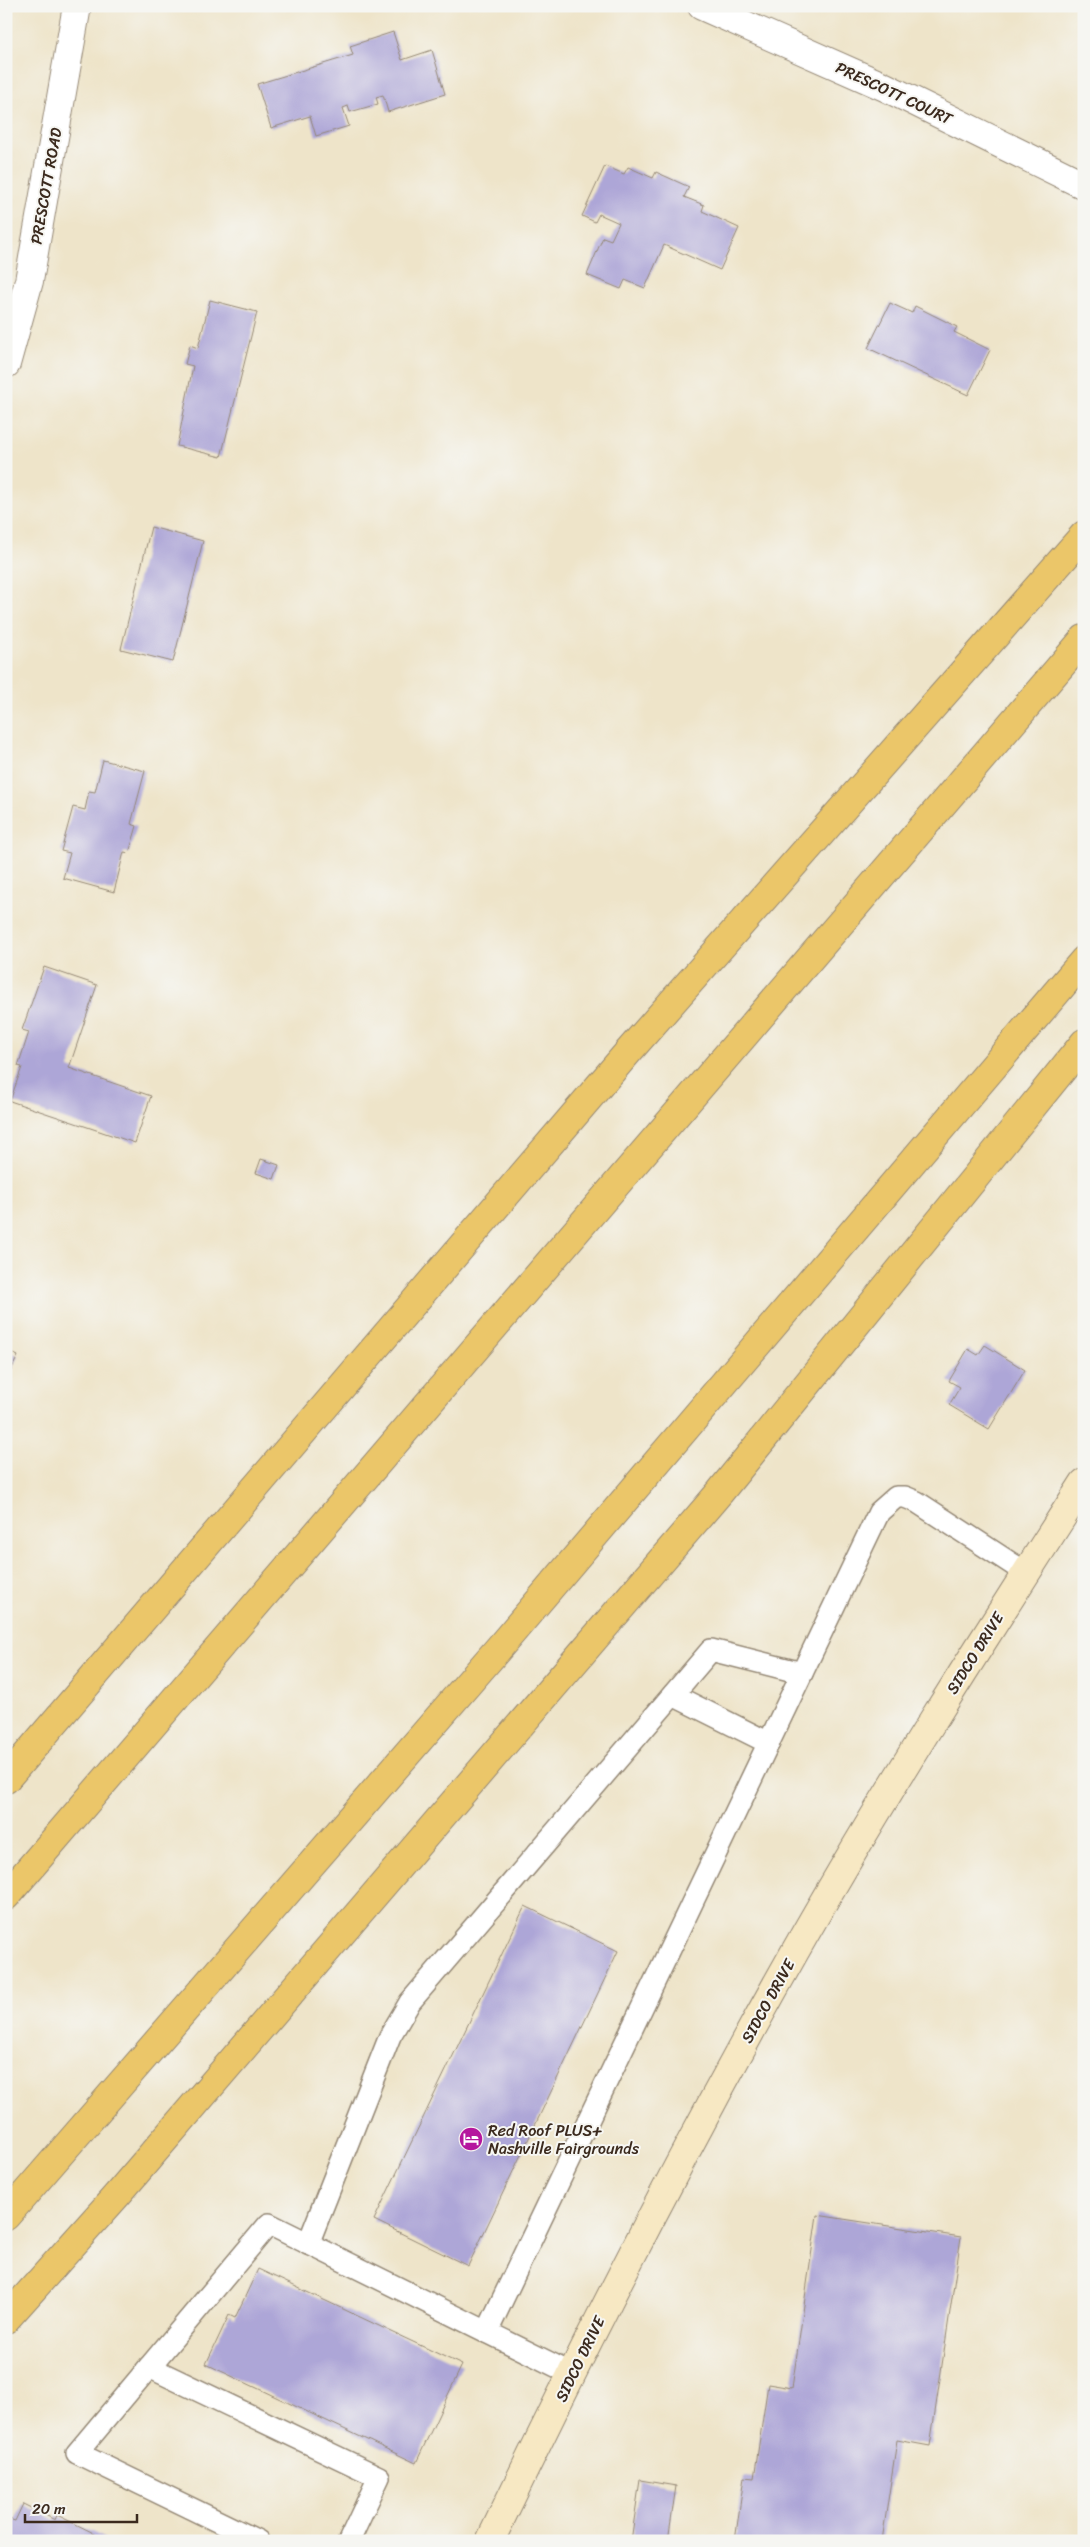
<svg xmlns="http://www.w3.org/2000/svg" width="1090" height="2547" font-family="Sriracha,sans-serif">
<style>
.building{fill:#ada6d7}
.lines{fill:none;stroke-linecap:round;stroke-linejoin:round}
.service-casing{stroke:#948774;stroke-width:24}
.minor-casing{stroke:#948774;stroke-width:30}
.secondary-casing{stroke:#948774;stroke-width:30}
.motorway-casing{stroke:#948774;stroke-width:30}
.service{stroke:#fff;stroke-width:21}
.minor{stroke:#fff;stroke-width:28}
.secondary{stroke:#f7e8c3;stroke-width:28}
.motorway{stroke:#ebc669;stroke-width:28}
.labels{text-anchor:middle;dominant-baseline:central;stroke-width:4;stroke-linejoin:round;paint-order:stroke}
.street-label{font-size:16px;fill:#3b2a1e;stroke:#f6f6f2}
.poi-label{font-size:16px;fill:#3b2a1e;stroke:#f6f6f2;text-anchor:start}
</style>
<rect width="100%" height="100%" fill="#f6f6f2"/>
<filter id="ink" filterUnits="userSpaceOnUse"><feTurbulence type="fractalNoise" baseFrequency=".02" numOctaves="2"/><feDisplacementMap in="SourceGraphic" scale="10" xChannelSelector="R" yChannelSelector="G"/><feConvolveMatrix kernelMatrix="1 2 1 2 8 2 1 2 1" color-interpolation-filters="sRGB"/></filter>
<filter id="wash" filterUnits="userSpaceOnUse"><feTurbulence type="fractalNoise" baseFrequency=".0096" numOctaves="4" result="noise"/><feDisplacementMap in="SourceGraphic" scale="20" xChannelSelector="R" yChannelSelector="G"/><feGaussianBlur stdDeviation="1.12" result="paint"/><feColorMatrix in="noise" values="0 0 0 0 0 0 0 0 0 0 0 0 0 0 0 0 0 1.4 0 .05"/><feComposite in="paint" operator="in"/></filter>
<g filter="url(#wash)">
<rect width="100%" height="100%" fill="#eee4c9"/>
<g id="blocks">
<g class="building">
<path d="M393,32L402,60L432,50L445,94L388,112L383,95L376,97L378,104L350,112L348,106L343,108L349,126L316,136L310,116L271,128L257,84L353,55L350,46Z"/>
<path d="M605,166L624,174L628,167L653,178L656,172L689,187L684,197L704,205L702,211L739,228L720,270L664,245L645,288L625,280L621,289L587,275L603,237L611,240L619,223L599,214L595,222L582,216Z"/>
<path d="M210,300L257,312L221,457L177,446L193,366L185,364L190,345L198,348Z"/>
<path d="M890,303L912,313L915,306L957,327L954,332L990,350L968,395L868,348Z"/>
<path d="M151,527L203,541L173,662L121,649Z"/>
<path d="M103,760L145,771L131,824L137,826L129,853L124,852L114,892L63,878L70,853L61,851L73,807L85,810L89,791L95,792Z"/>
<path d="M44,967L97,985L69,1068L151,1096L135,1143L10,1101L22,1067L18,1066L29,1032L22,1030Z"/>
<path d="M261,1159L279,1165L274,1179L256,1173Z"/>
<path d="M985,1345L1025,1370L989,1429L949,1405L960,1387L949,1381L968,1349L978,1355Z"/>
<path d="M6,1350L18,1356L6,1380Z"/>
<path d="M525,1906L618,1951L468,2266L374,2220Z"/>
<path d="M817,2215L961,2237L930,2446L897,2440L882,2541H735L744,2477L754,2478L768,2384L792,2388Z"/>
<path d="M258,2269L462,2365L416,2463L206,2364L229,2315L235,2318Z"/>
<path d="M640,2480L676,2486L668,2541H631Z"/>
<path d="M23,2504L55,2520L57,2515L110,2541H6V2518L15,2521Z"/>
</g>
</g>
</g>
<g filter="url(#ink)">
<use href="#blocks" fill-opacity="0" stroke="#948774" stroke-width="1"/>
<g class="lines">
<g class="service-casing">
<g id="service">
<path d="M673,1695L769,1743"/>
<path d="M308,2244L390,2036L410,2002L711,1650L802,1673"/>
<path d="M487,2332L879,1512L896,1497H905L917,1502L1026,1573"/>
<path d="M149,2367L379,2477L349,2541"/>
<path d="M258,2541L77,2453L269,2224L572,2374"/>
</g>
</g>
<g class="minor-casing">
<g id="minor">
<path d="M702,6L885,87L1084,185"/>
<path d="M6,364L29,281L77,6"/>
</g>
</g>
<g class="secondary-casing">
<path id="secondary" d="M490,2541C585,2343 685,2147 793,1955C884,1794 984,1638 1084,1483"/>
</g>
<g class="motorway-casing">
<g id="motorway">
<path d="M6,1779L629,1051L1084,535"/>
<path d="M6,1896L1084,639"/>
<path d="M6,2216L498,1649L1084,960"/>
<path d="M6,2319L117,2195L720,1492L1084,1043"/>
</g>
</g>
<use href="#service" class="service"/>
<use href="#minor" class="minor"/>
<use href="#secondary" class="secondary"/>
<use href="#motorway" class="motorway"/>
</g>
</g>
<defs>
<g id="hotel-disc" transform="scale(1.25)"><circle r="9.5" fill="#b5179e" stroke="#f6f6f2"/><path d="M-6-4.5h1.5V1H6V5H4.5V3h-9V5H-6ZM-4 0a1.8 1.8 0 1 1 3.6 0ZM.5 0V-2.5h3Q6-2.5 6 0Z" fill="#fff"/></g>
</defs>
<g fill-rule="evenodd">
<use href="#hotel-disc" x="471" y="2139"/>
</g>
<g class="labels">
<g class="street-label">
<text transform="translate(894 93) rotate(25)">PRESCOTT COURT</text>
<text transform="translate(46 186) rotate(-80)">PRESCOTT ROAD</text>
<text transform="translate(975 1653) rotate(-58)">SIDCO DRIVE</text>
<text transform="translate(768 2001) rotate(-61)">SIDCO DRIVE</text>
<text transform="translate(580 2359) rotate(-64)">SIDCO DRIVE</text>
</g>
<g class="poi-label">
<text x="488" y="2130">Red Roof PLUS+<tspan x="488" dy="18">Nashville Fairgrounds</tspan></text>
</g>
</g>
<rect width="1090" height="2547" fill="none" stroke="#f6f6f2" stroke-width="25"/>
<path d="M25 2514v8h112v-8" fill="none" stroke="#3b2a1e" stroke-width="2.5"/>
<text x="32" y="2514" font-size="15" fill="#3b2a1e" stroke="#f6f6f2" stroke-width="4" paint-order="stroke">20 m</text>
</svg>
